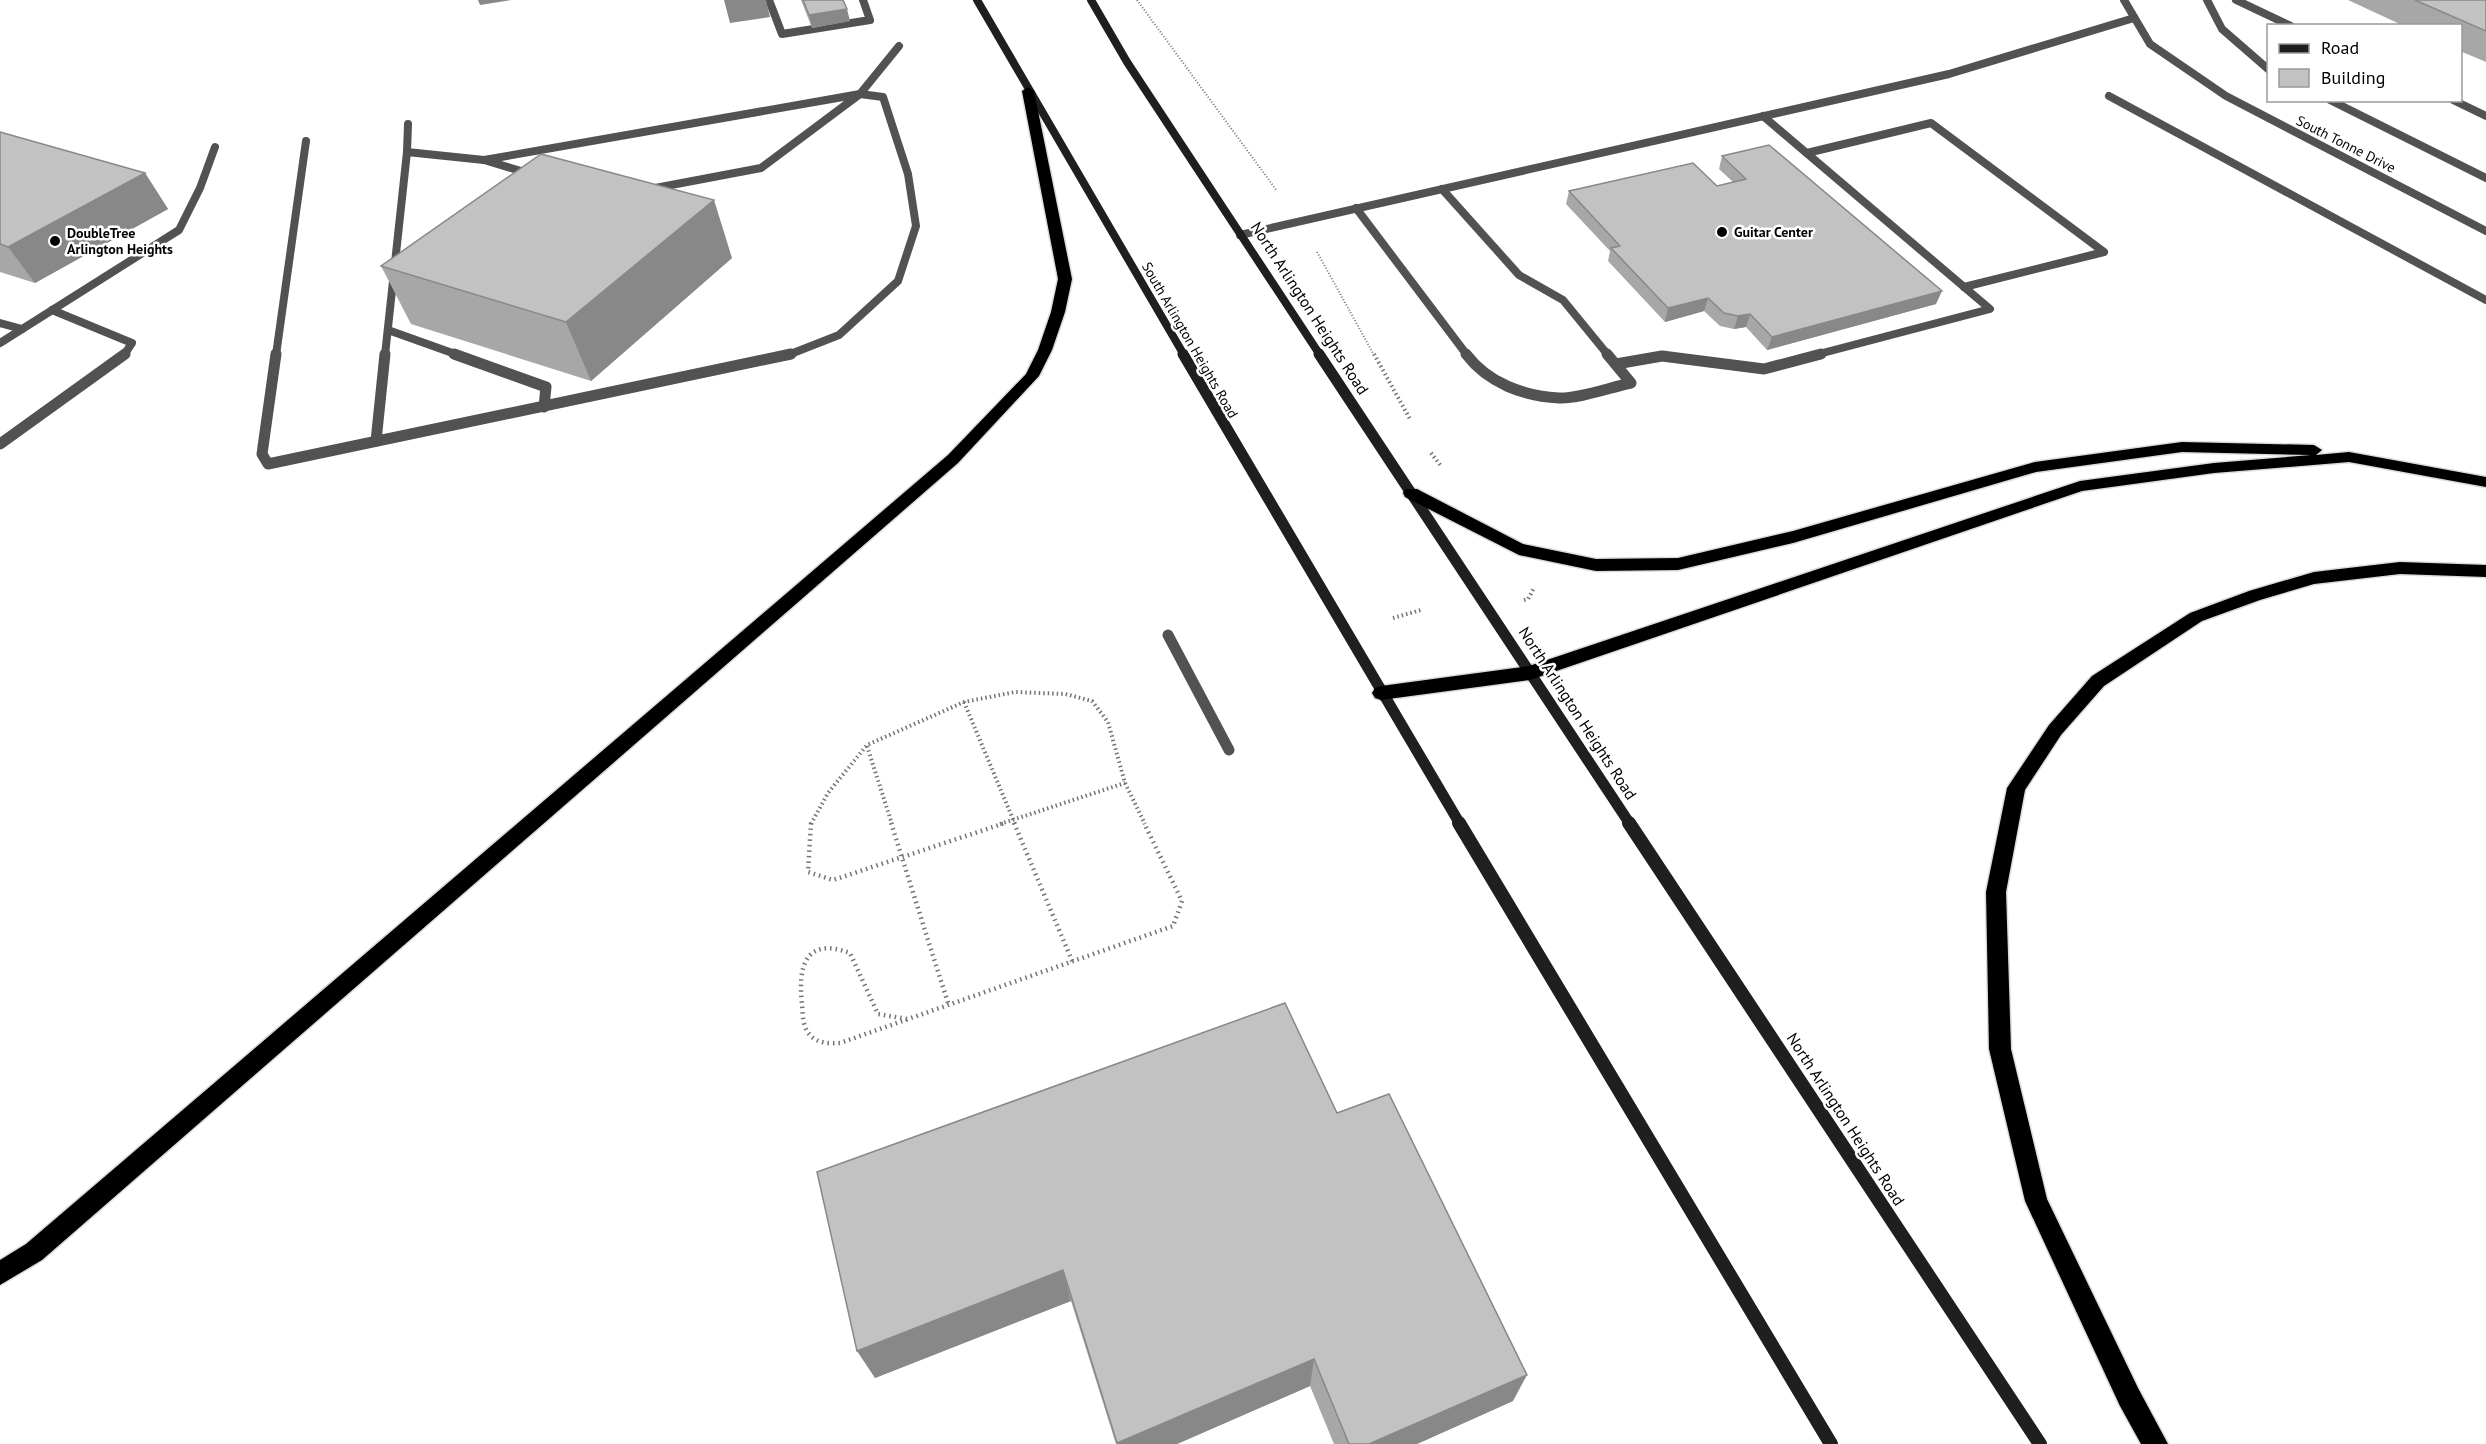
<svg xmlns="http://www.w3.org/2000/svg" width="2486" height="1444" font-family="'PT Sans',sans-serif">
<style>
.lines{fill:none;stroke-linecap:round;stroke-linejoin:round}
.highway-casing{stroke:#dbdbdb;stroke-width:3}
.path-far2{stroke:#747474;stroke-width:2;stroke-dasharray:1 2;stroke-linecap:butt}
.path-far1{stroke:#747474;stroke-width:4;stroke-dasharray:1.5 3;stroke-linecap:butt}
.path{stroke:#747474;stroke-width:4.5;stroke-dasharray:1.5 4;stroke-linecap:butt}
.lane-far1{stroke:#525252;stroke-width:8}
.lane{stroke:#525252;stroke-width:11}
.street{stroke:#525252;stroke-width:8}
.secondary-far2{stroke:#1f1f1f;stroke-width:8}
.secondary-far1{stroke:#1f1f1f;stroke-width:11}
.secondary{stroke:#1f1f1f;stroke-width:14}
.highway{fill:#000;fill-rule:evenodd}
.wall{fill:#a7a7a7}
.shaded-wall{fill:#888}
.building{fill:#c2c2c2;stroke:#888;stroke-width:1.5}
.poi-dot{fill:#000;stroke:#fff;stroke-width:2}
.labels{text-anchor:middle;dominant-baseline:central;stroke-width:5;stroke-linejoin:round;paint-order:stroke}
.far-street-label{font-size:14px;fill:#000;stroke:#fff}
.far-poi-label{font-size:14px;font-weight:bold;fill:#000;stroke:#fff;text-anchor:start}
.street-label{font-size:16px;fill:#000;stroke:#fff}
</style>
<rect width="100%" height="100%" fill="#fff"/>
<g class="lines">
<g class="highway-casing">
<g id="highway">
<path d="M1028,87L1034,91L1072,279L1065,312L1052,350L1039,376L958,463L42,1260L0,1285V1260L26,1244L948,455L1026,374L1038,350L1051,312L1058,279L1022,91Z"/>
<path d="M2182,442L2314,445L2322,450L2316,455L2349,452L2486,477V487L2349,462L2214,473L2082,491L1530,680L1381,700L1375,698L1372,693L1375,688L1381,686L1529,666L2080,481L2214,463L2311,455L2182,452L2036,472L1793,543L1678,570L1596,571L1519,555L1405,497L1403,493L1405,489H1417L1523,544L1596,559L1678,558L1793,531L2035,462Z"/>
<path d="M2400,562L2486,565V577L2400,574L2314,584L2260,600L2202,621L2104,686L2061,735L2025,790L2006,892L2011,1049L2047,1199L2138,1388L2168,1444H2141L2120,1406L2025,1201L1989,1049L1986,892L2007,788L2049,725L2092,676L2190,613L2249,591L2314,572Z"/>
</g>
</g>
<g class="path-far2">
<path d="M1137,0L1277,191"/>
<path d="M1317,252L1374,355"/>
</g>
<g class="path-far1">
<path d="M1374,354L1411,421"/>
<path d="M1431,453L1441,466"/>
<path d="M1524,600L1528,599L1534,588"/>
<path d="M1393,618L1421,610"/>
<path d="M964,702L1015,824"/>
<path d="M867,746L892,824"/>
<path d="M1125,783L1145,824"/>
<path d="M811,824L828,793L867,745L964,702L1015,692L1065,694L1092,701L1108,722L1125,783"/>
<path d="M1000,824L1125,783"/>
</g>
<g class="path">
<path d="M811,823L808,872L833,880L1005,823"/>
<path d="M891,823L948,1003"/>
<path d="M1014,823L1073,963"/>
<path d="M907,1019L878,1014L850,953C804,936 798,968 802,1004C803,1014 802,1026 810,1035C817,1043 829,1044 840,1043L1173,926L1182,901L1144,823"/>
</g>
<g class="lane-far1">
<path d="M769,0L782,34L870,20L863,0"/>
<path d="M2207,0L2222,29L2268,69"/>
<path d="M2236,0L2291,26"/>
<path d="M2109,96L2486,300"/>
<path d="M2330,100L2486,178"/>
<path d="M2453,100L2486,116"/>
<path d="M1763,116L1990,309L1815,355"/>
<path d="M408,124L407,152L484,160L531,174"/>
<path d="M1807,153L1931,123L2104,252L1964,287"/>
<path d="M484,160L860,94L883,97L908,174L916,226L898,281L839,335L788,355"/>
<path d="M650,189L761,168L860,94L899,46"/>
<path d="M1442,189L1519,275L1563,300L1608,355"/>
<path d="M1356,208L1467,355"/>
<path d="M1240,235L1949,74L2134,18"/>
<path d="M52,310L132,343L124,355"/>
<path d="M0,323L22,329"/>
<path d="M388,330L458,355"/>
<path d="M0,343L179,230L200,188L215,147"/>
<path d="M276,355L306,141"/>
<path d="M385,355L407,152"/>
</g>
<g class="lane">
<path d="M276,354L262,454L268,464L791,354"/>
<path d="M454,354L546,387L544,407"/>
<path d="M1466,354C1488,383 1523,396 1559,398C1579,399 1611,387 1631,383L1607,354"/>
<path d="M1616,364L1662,356L1764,369L1821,354"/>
<path d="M376,441L385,354"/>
<path d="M0,444L125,354"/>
<path d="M1168,635L1229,750"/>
</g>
<path class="street" d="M2124,0L2150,44L2226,96L2486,231"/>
<g class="secondary-far2">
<path d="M977,0L1184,355"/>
<path d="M1091,0L1127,62L1320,355"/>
</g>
<g class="secondary-far1">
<path d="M1183,354L1460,824"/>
<path d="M1319,354L1630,824"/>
</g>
<g class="secondary">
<path d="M1459,823L1831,1444"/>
<path d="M1629,823L2040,1444"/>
</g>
<use href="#highway" class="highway"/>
</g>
<g class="wall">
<path d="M801,0H843L850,21L812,28Z"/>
<path d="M2348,0H2486V62L2460,51V26H2404Z"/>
<path d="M0,132L145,173L168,209L35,283L0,272Z"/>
<path d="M1722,156L1936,304L1767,350L1746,327L1734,329L1720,326L1704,311L1665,322L1608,261L1610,251L1566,204L1569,191L1717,186L1733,182L1719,169Z"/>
<path d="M732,258L591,381L411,324L381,266Z"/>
<path d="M1337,1113L1513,1401L1417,1444H1334L1310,1386L1177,1444H1116L1071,1301L875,1378Z"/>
</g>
<g class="shaded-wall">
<path d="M478,0H511L480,5Z"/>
<path d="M724,0H766L770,17L730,23Z"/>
<path d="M847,9L850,21L812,28L809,15Z"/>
<path d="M145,173L168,209L35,283L8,247Z"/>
<path d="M714,200L732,258L591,381L566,322Z"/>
<path d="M1942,291L1936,304L1767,350L1772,337Z"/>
<path d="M1708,298L1704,311L1665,322L1668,308Z"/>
<path d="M1750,314L1746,327L1734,329L1738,316Z"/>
<path d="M1063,1270L1071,1301L875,1378L857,1351Z"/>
<path d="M1314,1359L1310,1386L1177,1444H1117V1443Z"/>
<path d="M1527,1375L1513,1401L1417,1444H1369Z"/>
</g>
<g class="building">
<path d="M803,0H843L847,9L809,15Z"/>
<path d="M2415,0H2486V31Z"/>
<path d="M0,132L145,173L8,247L0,244Z"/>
<path d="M1769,145L1942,291L1772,337L1750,314L1738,316L1724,313L1708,298L1668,308L1611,248L1620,246L1569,191L1693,163L1717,186L1746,179L1722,156Z"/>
<path d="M541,154L714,200L566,322L381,266Z"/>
<path d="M1285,1003L1337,1113L1389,1094L1527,1375L1369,1444H1349L1314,1359L1117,1443L1063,1270L857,1351L817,1172Z"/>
</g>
<g class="poi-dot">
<circle cx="1722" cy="232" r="6"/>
<circle cx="55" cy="241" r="6"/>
</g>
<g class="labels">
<g class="far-street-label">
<text transform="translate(2346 144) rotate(27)">South Tonne Drive</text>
<text transform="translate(1190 340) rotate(60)">South Arlington Heights Road</text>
</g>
<g class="far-poi-label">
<text x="1734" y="232">Guitar Center</text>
<text x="67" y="233">DoubleTree<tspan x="67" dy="16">Arlington Heights</tspan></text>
</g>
<g class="street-label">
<text transform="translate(1310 308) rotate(57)">North Arlington Heights Road</text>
<text transform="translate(1578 713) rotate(57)">North Arlington Heights Road</text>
<text transform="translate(1846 1119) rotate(57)">North Arlington Heights Road</text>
</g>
</g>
<rect x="2267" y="24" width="195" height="78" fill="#ffffff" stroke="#999999" stroke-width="1.5"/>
<rect x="2279" y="44" width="30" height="9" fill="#1f1f1f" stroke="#999999" stroke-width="1.5"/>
<text x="2321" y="54" font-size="18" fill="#000000">Road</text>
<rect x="2279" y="69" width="30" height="18" fill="#c2c2c2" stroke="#999999" stroke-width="1.5"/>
<text x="2321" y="84" font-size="18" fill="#000000">Building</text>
</svg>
